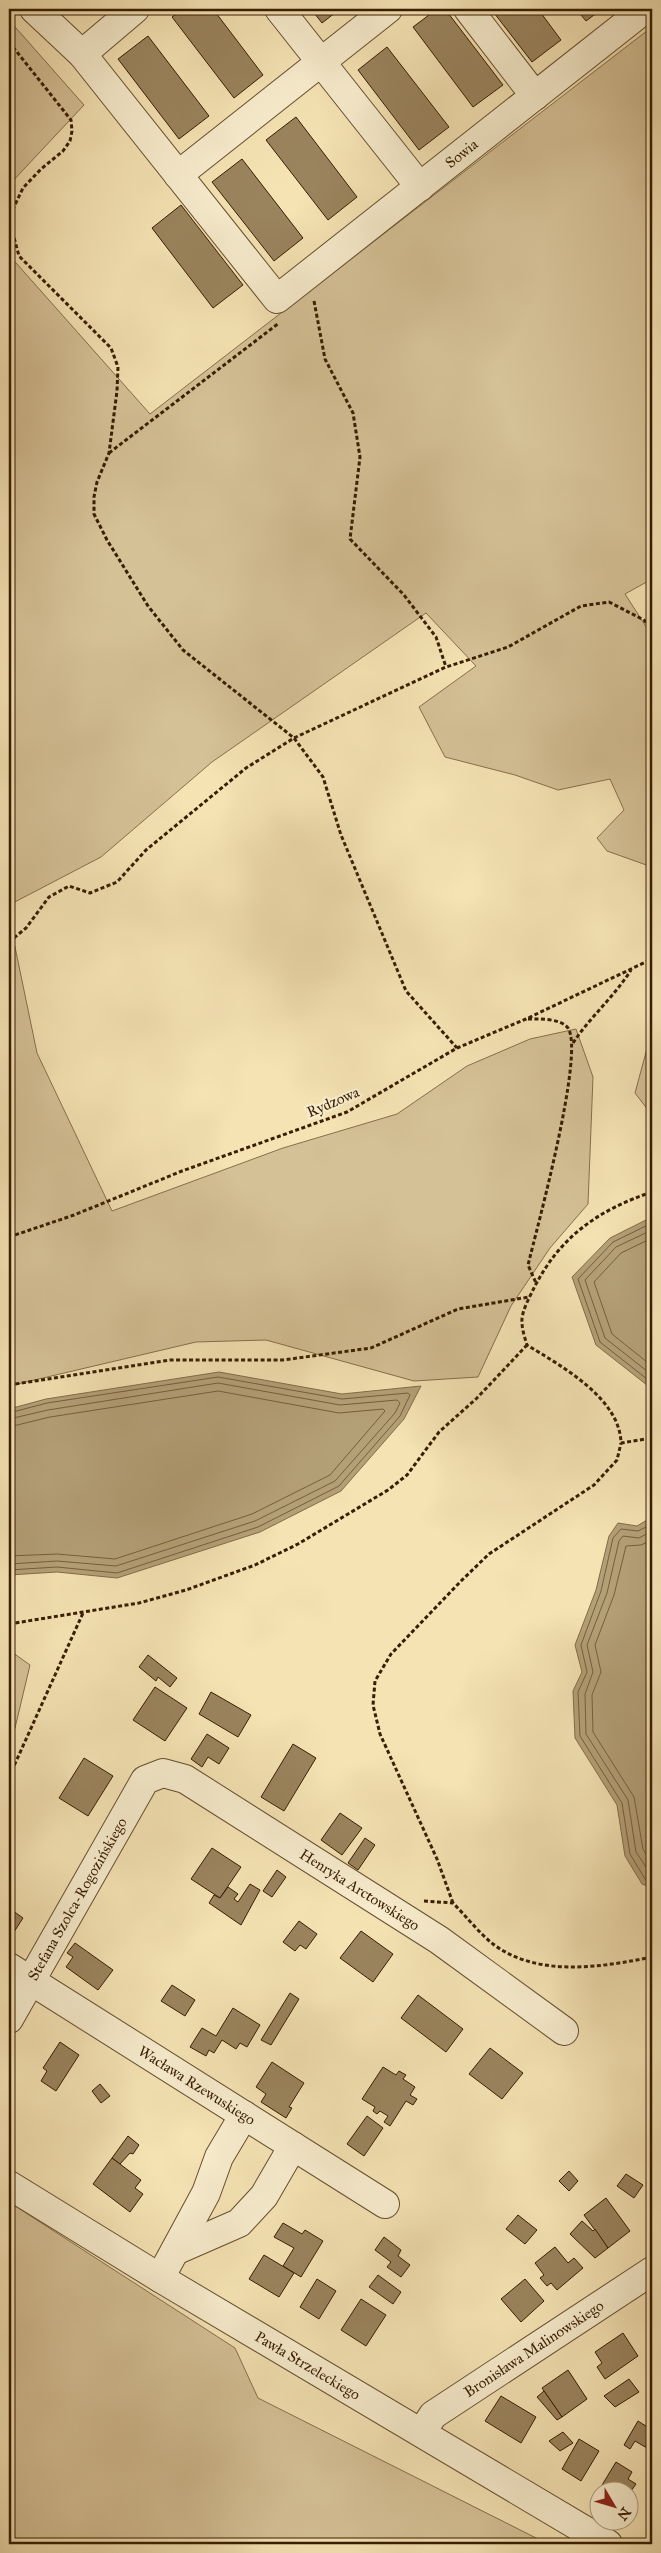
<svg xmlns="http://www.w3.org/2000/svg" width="661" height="2553" font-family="'IM FELL Great Primer',serif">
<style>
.green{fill:#d5c196;stroke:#866f4c}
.water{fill:#b4a077;stroke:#826c48}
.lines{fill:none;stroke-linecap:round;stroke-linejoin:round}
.shore{stroke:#765e3c;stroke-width:1}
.building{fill:#9a845e;stroke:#371d01}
.minor-casing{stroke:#664e2e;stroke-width:30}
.path{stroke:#371d01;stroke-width:3;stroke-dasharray:4 2.5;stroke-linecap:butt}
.minor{stroke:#f8edce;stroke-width:28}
.labels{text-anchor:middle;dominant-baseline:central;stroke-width:4.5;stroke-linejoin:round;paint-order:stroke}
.street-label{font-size:15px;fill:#371d01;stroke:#f8edce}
</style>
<rect width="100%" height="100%" fill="#f5e3b4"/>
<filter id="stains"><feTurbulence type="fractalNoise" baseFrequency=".004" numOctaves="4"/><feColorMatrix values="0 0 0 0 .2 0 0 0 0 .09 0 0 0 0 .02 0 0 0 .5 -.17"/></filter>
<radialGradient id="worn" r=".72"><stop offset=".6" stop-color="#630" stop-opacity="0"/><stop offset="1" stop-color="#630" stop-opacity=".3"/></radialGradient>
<g class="green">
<path d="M9,20L84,105L9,185Z"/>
<path d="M652,27V579L625,594L652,636V867L607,851L597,838L624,810L610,779L558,790L515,775L445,757L419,707L476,666L426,613L212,762L101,857L9,905V255L150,414Z"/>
<path d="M9,918L37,1053L112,1211L283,1148L397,1114L467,1066L530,1039L576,1029L593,1077L588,1204L550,1248L511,1306L478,1377L414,1381L266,1340L196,1342L9,1386Z"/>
<path d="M652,1030V1115L635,1093Z"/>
<path d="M9,1650L30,1665L15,1728L9,1741Z"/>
<path d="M9,2202L235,2348L258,2398L548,2544H9Z"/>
</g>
<g class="water">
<path d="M652,1217V1389L596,1345L572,1277L610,1238Z"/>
<path d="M219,1372L342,1394L421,1386L404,1419L341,1491L260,1532L117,1578L57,1572L9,1575V1409L46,1399Z"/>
<path d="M652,1517V1888L642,1884L625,1856L617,1805L575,1738L573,1691L582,1672L575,1645L596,1590L609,1536L618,1523L637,1526Z"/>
</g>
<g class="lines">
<g class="shore">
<path d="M652,1223L613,1242L578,1279L600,1342L652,1383"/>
<path d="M652,1230L616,1247L585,1280L605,1338L652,1375"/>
<path d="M652,1238L621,1253L594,1282L612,1334L652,1366"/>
<path d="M9,1413L47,1403L218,1377L342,1399L408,1393L410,1395L400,1416L339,1486L258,1527L117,1573L57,1567L9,1570"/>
<path d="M9,1419L48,1410L218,1383L340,1405L397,1400L400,1403L395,1413L335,1481L255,1521L116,1566L57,1561L9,1564"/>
<path d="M9,1427L50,1417L218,1391L339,1413L383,1409L385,1411L330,1475L252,1514L115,1559L57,1554L9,1556"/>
<path d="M652,1524L638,1531L621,1529L613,1538L601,1591L581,1645L587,1672L578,1692L580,1736L622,1803L630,1854L645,1879L652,1883"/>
<path d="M652,1531L639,1538L623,1536L619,1541L607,1593L587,1645L593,1672L585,1694L586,1734L628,1800L636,1852L652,1876"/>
<path d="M652,1540L641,1545L626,1546L614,1595L595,1645L601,1672L592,1695L593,1732L634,1797L643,1849L652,1865"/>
</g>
</g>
<g class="building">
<path d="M183,9H213L263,75L234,98L172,17Z"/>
<path d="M311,9H340L322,23Z"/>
<path d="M437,9H445L503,85L473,107L413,27Z"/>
<path d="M491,9H538L561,40L532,62Z"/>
<path d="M576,9H602L586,21Z"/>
<path d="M148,36L209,116L179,139L118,59Z"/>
<path d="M387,47L449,127L419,150L358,70Z"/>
<path d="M296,117L357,197L328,220L266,140Z"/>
<path d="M242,159L303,238L274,261L212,182Z"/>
<path d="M181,205L243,285L213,308L152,228Z"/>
<path d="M148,1655L177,1678L170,1687L158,1677L156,1681L139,1667Z"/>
<path d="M155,1687L187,1708L165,1741L133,1720Z"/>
<path d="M211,1692L251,1715L238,1737L199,1714Z"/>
<path d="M207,1734L229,1748L219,1764L208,1757L202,1767L191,1759Z"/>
<path d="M293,1744L316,1758L284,1811L261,1797Z"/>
<path d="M84,1758L113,1776L88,1816L59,1798Z"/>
<path d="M340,1813L362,1828L342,1855L321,1840Z"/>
<path d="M365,1838L375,1845L358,1870L348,1863Z"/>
<path d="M212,1848L241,1867L220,1898L191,1879Z"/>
<path d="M277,1870L286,1877L272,1897L263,1891Z"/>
<path d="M250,1884L260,1890L241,1925L209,1903L214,1895L220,1898L228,1887L238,1894L234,1899L238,1902Z"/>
<path d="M9,1908L23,1918L14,1932L9,1928Z"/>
<path d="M299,1921L317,1934L306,1949L300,1945L295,1951L283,1942Z"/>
<path d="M361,1931L393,1954L373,1982L340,1958Z"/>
<path d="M75,1943L113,1970L98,1990L66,1967L73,1957L67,1953Z"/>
<path d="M172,1985L195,2000L185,2016L161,2001Z"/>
<path d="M290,1993L299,1999L271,2045L261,2040Z"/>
<path d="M418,1995L463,2029L446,2052L401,2018Z"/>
<path d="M233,2008L260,2025L247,2047L240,2043L236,2049L222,2040L214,2053L209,2050L206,2056L190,2047L202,2028L216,2036Z"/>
<path d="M60,2042L79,2055L56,2091L41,2081L47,2071L43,2068Z"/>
<path d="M490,2048L523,2073L502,2099L469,2074Z"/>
<path d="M272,2062L304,2083L289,2107L292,2108L286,2118L261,2102L266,2094L256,2087Z"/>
<path d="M383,2067L396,2075L399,2071L406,2075L403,2079L415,2087L410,2095L417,2099L413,2105L406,2101L390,2126L384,2122L388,2116L380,2111L377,2114L373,2111L375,2107L362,2099Z"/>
<path d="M100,2084L110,2096L101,2103L92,2091Z"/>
<path d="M367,2116L383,2128L364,2156L347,2144Z"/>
<path d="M128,2136L139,2145L133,2154L130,2153L120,2164L112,2158Z"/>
<path d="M112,2158L141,2180L135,2188L143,2194L130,2212L93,2184Z"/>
<path d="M569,2171L578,2181L569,2191L559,2181Z"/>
<path d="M626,2174L643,2185L634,2198L617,2186Z"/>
<path d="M606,2198L630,2231L608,2248L584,2215Z"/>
<path d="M518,2215L537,2230L525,2244L506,2229Z"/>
<path d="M582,2221L593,2231L595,2229L608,2248L595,2258L570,2234Z"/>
<path d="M283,2223L302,2234L305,2230L323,2241L301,2277L283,2266L294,2248L274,2237Z"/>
<path d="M384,2237L401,2250L398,2256L410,2265L401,2277L387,2267L391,2262L375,2250Z"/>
<path d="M555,2247L568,2263L574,2258L583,2268L557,2290L551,2283L547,2286L540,2278L544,2275L535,2263Z"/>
<path d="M264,2255L294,2273L279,2297L249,2279Z"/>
<path d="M378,2275L401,2292L393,2304L369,2287Z"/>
<path d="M317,2279L336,2291L319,2319L300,2307Z"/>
<path d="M525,2279L544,2301L521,2322L501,2299Z"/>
<path d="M361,2299L386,2315L366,2346L341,2330Z"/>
<path d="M623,2333L638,2356L605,2379L597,2367L602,2363L595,2352Z"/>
<path d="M568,2370L587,2399L562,2417L542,2388Z"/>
<path d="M629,2379L639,2392L615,2407L604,2396Z"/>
<path d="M544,2391L562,2417L557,2420L537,2397Z"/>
<path d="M501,2396L536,2417L521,2443L485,2421Z"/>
<path d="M638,2421L652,2430L650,2436L652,2439L647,2448L635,2441L630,2449L624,2445Z"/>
<path d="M563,2432L573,2443L560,2451L549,2441Z"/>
<path d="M579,2439L599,2451L581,2481L562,2469Z"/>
<path d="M616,2462L632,2472L628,2479L636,2484L628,2495V2490H599Z"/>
</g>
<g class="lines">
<g class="minor-casing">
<g id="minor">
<path id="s1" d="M34,9L82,54L277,299L645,9"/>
<path d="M279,9L420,187"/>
<path d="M468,9L535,96"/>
<path d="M82,54L135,9"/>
<path d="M178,175L388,9"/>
<path id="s2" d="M9,1967L385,2204"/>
<path id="s3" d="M9,2019L145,1780L163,1773L185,1779L439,1940L564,2031"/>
<path id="s4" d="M9,2185L160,2278L608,2544"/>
<path d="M175,2251L239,2223L264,2196L293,2146"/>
<path d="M160,2278L206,2193L219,2157L244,2115"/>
<path id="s5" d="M422,2432L433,2415L652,2271"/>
</g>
</g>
<g class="path">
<path d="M9,42L71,120L72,131L70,141L63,151L41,169L23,188L12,211V230L19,256L111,348L118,367L117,391L109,453L97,482L94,497V514L107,540L148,606L183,650L294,738L323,777L341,835L406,991L457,1048"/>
<path d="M314,301L325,359L353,413L360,457L350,539L404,595L436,637L446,667"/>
<path d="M109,453L279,323"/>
<path d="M9,942L26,928L49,897L69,886L90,893L117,882L146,850L246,768L294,738L446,667L508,647L581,606L609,602L644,620L652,630"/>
<path d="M528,1019C539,1019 560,1018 568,1028C585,1053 537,1228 528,1265L536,1283"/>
<path d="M573,1043C590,1017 614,997 631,970"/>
<path d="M652,1192C598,1210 559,1237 533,1290C529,1298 521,1313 522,1322C522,1330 525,1338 527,1345C561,1366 620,1398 621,1443L652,1438"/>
<path d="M9,1237L74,1215L182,1171L347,1112L457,1048L526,1019L652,959"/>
<path d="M9,1385L170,1360H283L371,1348L458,1309L529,1297"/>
<path d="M9,1624L139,1603L186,1590L255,1565L298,1544L388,1490L407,1475L439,1432L477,1398L527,1345"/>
<path d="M9,1777L83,1613"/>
<path d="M424,1901L453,1903C466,1916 479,1933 493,1944C538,1978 602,1967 652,1957"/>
<path d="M453,1903L437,1859L380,1734L373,1705L375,1681L391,1654L462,1580L489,1554L594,1485L617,1460L621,1443"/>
</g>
<use href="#minor" class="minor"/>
</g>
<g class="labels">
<g class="street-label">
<text stroke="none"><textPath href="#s1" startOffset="614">Sowia</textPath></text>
<text transform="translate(333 1102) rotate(-23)">Rydzowa</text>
<text stroke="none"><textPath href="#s3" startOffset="524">Henryka Arctowskiego</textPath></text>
<text stroke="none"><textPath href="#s3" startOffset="138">Stefana Szolca-Rogozińskiego</textPath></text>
<text stroke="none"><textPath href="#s2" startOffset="222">Wacława Rzewuskiego</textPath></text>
<text stroke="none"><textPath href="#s5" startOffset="141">Bronisława Malinowskiego</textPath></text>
<text stroke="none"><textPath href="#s4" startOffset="349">Pawła Strzeleckiego</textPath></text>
</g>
</g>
<rect width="661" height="2553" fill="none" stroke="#f5e3b4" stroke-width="30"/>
<rect x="10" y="10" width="641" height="2533" fill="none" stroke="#371d01" stroke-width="2.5"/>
<rect x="15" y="15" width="631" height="2523" fill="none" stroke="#371d01"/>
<g transform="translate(614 2506) rotate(128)"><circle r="24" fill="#f8edce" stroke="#ab9a7c"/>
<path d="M0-4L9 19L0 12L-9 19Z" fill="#8f2418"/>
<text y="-8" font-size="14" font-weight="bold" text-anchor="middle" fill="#371d01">N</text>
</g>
<rect width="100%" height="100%" filter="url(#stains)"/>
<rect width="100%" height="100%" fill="url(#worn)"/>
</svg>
